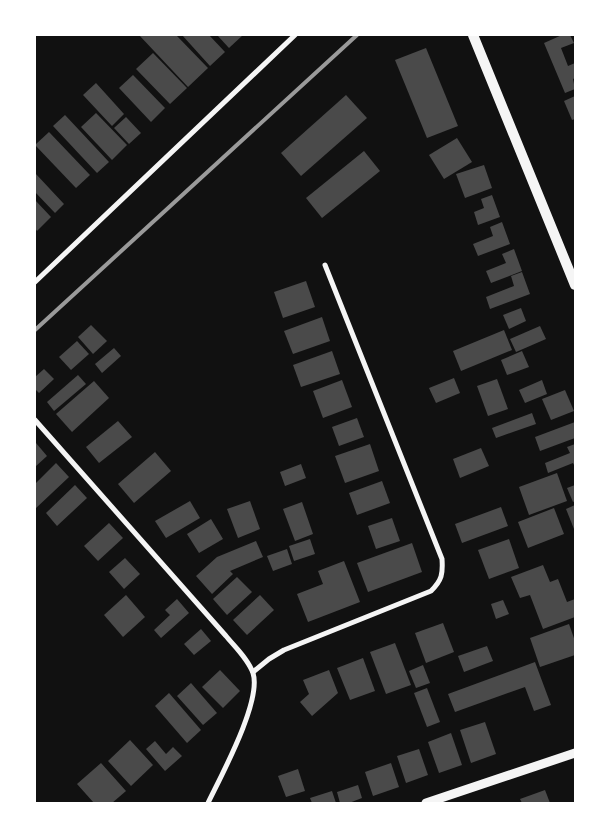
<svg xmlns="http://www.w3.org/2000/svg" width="610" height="838" font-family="Barlow,sans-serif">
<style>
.building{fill:#4a4a4a}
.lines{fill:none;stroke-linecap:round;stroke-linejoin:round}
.minor{stroke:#f5f5f5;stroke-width:5}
.tertiary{stroke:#f5f5f5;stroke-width:9}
.secondary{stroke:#f5f5f5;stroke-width:10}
.rail{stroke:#9a9a9a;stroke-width:4}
</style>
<rect width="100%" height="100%" fill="#111"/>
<g class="building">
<path d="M139,35H176L208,68L188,87Z"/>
<path d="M182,35H209L225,52L210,66Z"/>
<path d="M217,35H243L229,48Z"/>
<path d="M562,35H570L574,43L561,48L568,66L575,63V78L573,79L575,89L565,93L544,43Z"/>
<path d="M426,48L458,126L427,138L395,60Z"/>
<path d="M153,53L187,88L170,104L136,69Z"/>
<path d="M133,75L165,108L151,122L119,88Z"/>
<path d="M96,83L124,114L112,126L83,95Z"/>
<path d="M346,95L367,118L301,176L281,153Z"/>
<path d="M575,96V119L572,120L564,101Z"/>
<path d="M96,113L127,145L112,160L81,127Z"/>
<path d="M65,115L109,162L97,173L53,126Z"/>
<path d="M126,117L141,133L129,144L114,128Z"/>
<path d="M49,132L90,175L76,188L35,145Z"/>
<path d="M457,138L472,162L444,179L429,155Z"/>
<path d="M364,151L380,171L322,218L306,198Z"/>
<path d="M484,165L492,188L465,198L456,174Z"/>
<path d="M35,173L64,204L55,213L35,192Z"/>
<path d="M492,195L500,217L478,225L474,212L484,208L481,199Z"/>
<path d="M35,200L51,217L37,231L35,228Z"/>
<path d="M502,222L510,244L478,256L473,244L493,236L490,227Z"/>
<path d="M514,249L522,271L491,283L486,271L506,263L502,254Z"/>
<path d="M522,272L530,294L490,309L486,297L514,286L511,276Z"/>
<path d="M306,281L315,307L283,318L274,292Z"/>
<path d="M521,308L526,321L509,329L503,315Z"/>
<path d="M322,317L330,341L293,354L284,331Z"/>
<path d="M91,325L107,341L93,354L78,337Z"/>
<path d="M540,326L546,339L516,352L510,339Z"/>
<path d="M504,330L512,350L461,371L453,351Z"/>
<path d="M77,341L89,354L71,370L59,357Z"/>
<path d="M114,348L121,356L102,373L95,364Z"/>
<path d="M332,351L340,374L301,387L293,365Z"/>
<path d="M522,351L529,367L507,375L501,360Z"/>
<path d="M44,369L54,379L39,393L35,389V377Z"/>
<path d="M78,375L86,384L54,411L47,402Z"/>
<path d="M454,378L460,393L436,403L429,388Z"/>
<path d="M497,379L508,409L488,416L477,386Z"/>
<path d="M342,380L352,407L323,418L313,391Z"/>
<path d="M542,380L547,394L525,403L519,390Z"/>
<path d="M94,381L109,398L72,432L56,414Z"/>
<path d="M565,390L574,411L551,420L542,399Z"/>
<path d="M532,413L536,424L496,438L492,428Z"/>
<path d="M357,418L364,437L339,446L332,427Z"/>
<path d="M118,421L132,437L99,463L86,447Z"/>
<path d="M575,422V438L540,451L535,437Z"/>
<path d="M36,443L47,456L35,467V444Z"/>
<path d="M370,444L379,471L345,483L335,456Z"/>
<path d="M575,444V467L573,463L548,473L545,463L570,453L567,447Z"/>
<path d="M481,448L489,466L460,478L453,459Z"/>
<path d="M155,452L171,471L134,503L118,484Z"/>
<path d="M56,463L69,477L35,509V484Z"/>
<path d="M301,464L306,478L285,486L280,472Z"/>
<path d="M557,473L567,501L529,515L519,487Z"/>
<path d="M382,481L390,503L357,515L349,493Z"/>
<path d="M75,485L87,498L57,526L46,513Z"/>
<path d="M575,485V501L573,502L567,488Z"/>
<path d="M190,501L200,518L166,538L155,521Z"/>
<path d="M250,501L260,529L238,538L227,509Z"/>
<path d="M302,502L313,534L295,541L283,509Z"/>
<path d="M575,505V529H574L566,509Z"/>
<path d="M501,507L508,526L462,543L455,524Z"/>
<path d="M554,508L564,534L528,548L518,522Z"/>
<path d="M392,518L400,541L376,549L368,526Z"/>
<path d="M211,519L223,539L199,553L187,534Z"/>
<path d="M109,523L123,538L98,561L84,546Z"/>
<path d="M310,539L315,554L294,561L289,546Z"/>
<path d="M509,539L519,568L489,579L478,550Z"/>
<path d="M256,541L263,557L230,571L233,574L212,594L196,576L217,557Z"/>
<path d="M412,543L422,572L368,592L357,563Z"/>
<path d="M287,549L292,564L273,571L267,556Z"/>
<path d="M125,558L140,574L124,589L109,572Z"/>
<path d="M344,561L360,602L308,622L297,594L323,584L318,571Z"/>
<path d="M543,565L550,582L558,579L567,602L575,599V617L543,629L530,595L520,598L511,577Z"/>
<path d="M237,577L252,592L227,615L213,599Z"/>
<path d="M126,595L145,617L123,637L104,615Z"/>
<path d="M260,595L274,610L247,635L233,620Z"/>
<path d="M177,599L189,613L161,638L154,630L170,615L165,610Z"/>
<path d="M503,600L509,614L496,619L491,604Z"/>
<path d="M443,623L454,652L426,663L415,633Z"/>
<path d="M569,624L575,641V655L540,667L530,638Z"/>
<path d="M201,629L211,641L194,655L184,644Z"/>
<path d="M395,643L411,685L386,694L370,652Z"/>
<path d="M487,646L493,661L464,672L458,656Z"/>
<path d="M363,658L375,691L350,700L337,668Z"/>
<path d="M535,662L551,705L534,711L525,687L455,712L448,694Z"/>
<path d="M423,665L430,683L416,688L409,671Z"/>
<path d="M220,670L240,691L223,708L202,687Z"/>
<path d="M329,670L338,693L312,716L300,702L309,694L303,680Z"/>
<path d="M191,683L217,713L203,725L177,696Z"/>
<path d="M427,688L440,722L427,727L414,693Z"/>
<path d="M169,693L201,730L187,743L155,706Z"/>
<path d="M485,722L496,754L471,763L460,730Z"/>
<path d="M451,733L462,765L439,773L428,742Z"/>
<path d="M130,740L153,765L131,786L108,761Z"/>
<path d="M155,741L166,754L173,747L182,756L165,771L146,749Z"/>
<path d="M419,749L428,775L406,783L397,756Z"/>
<path d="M101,763L126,791L112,803H94L77,784Z"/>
<path d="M391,763L399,787L373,796L365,772Z"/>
<path d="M298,769L305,791L286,797L278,776Z"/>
<path d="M358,785L362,798L349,803H340L337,792Z"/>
<path d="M545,790L550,803H522L520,799Z"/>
<path d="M332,791L336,803H312L310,798Z"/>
</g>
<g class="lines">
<g class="minor">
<path d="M35,282L295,35"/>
<path d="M35,420L226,636C235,647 248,659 253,673C262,701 221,776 208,803"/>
<path d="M253,672L269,659L284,650L431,591C442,580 443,574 442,559L325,265"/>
</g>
<path class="tertiary" d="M426,803L575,753"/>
<path class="secondary" d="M473,35L575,285"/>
<path class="rail" d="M35,330L357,35"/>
</g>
<rect width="610" height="838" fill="none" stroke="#ffffff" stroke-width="72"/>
</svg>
